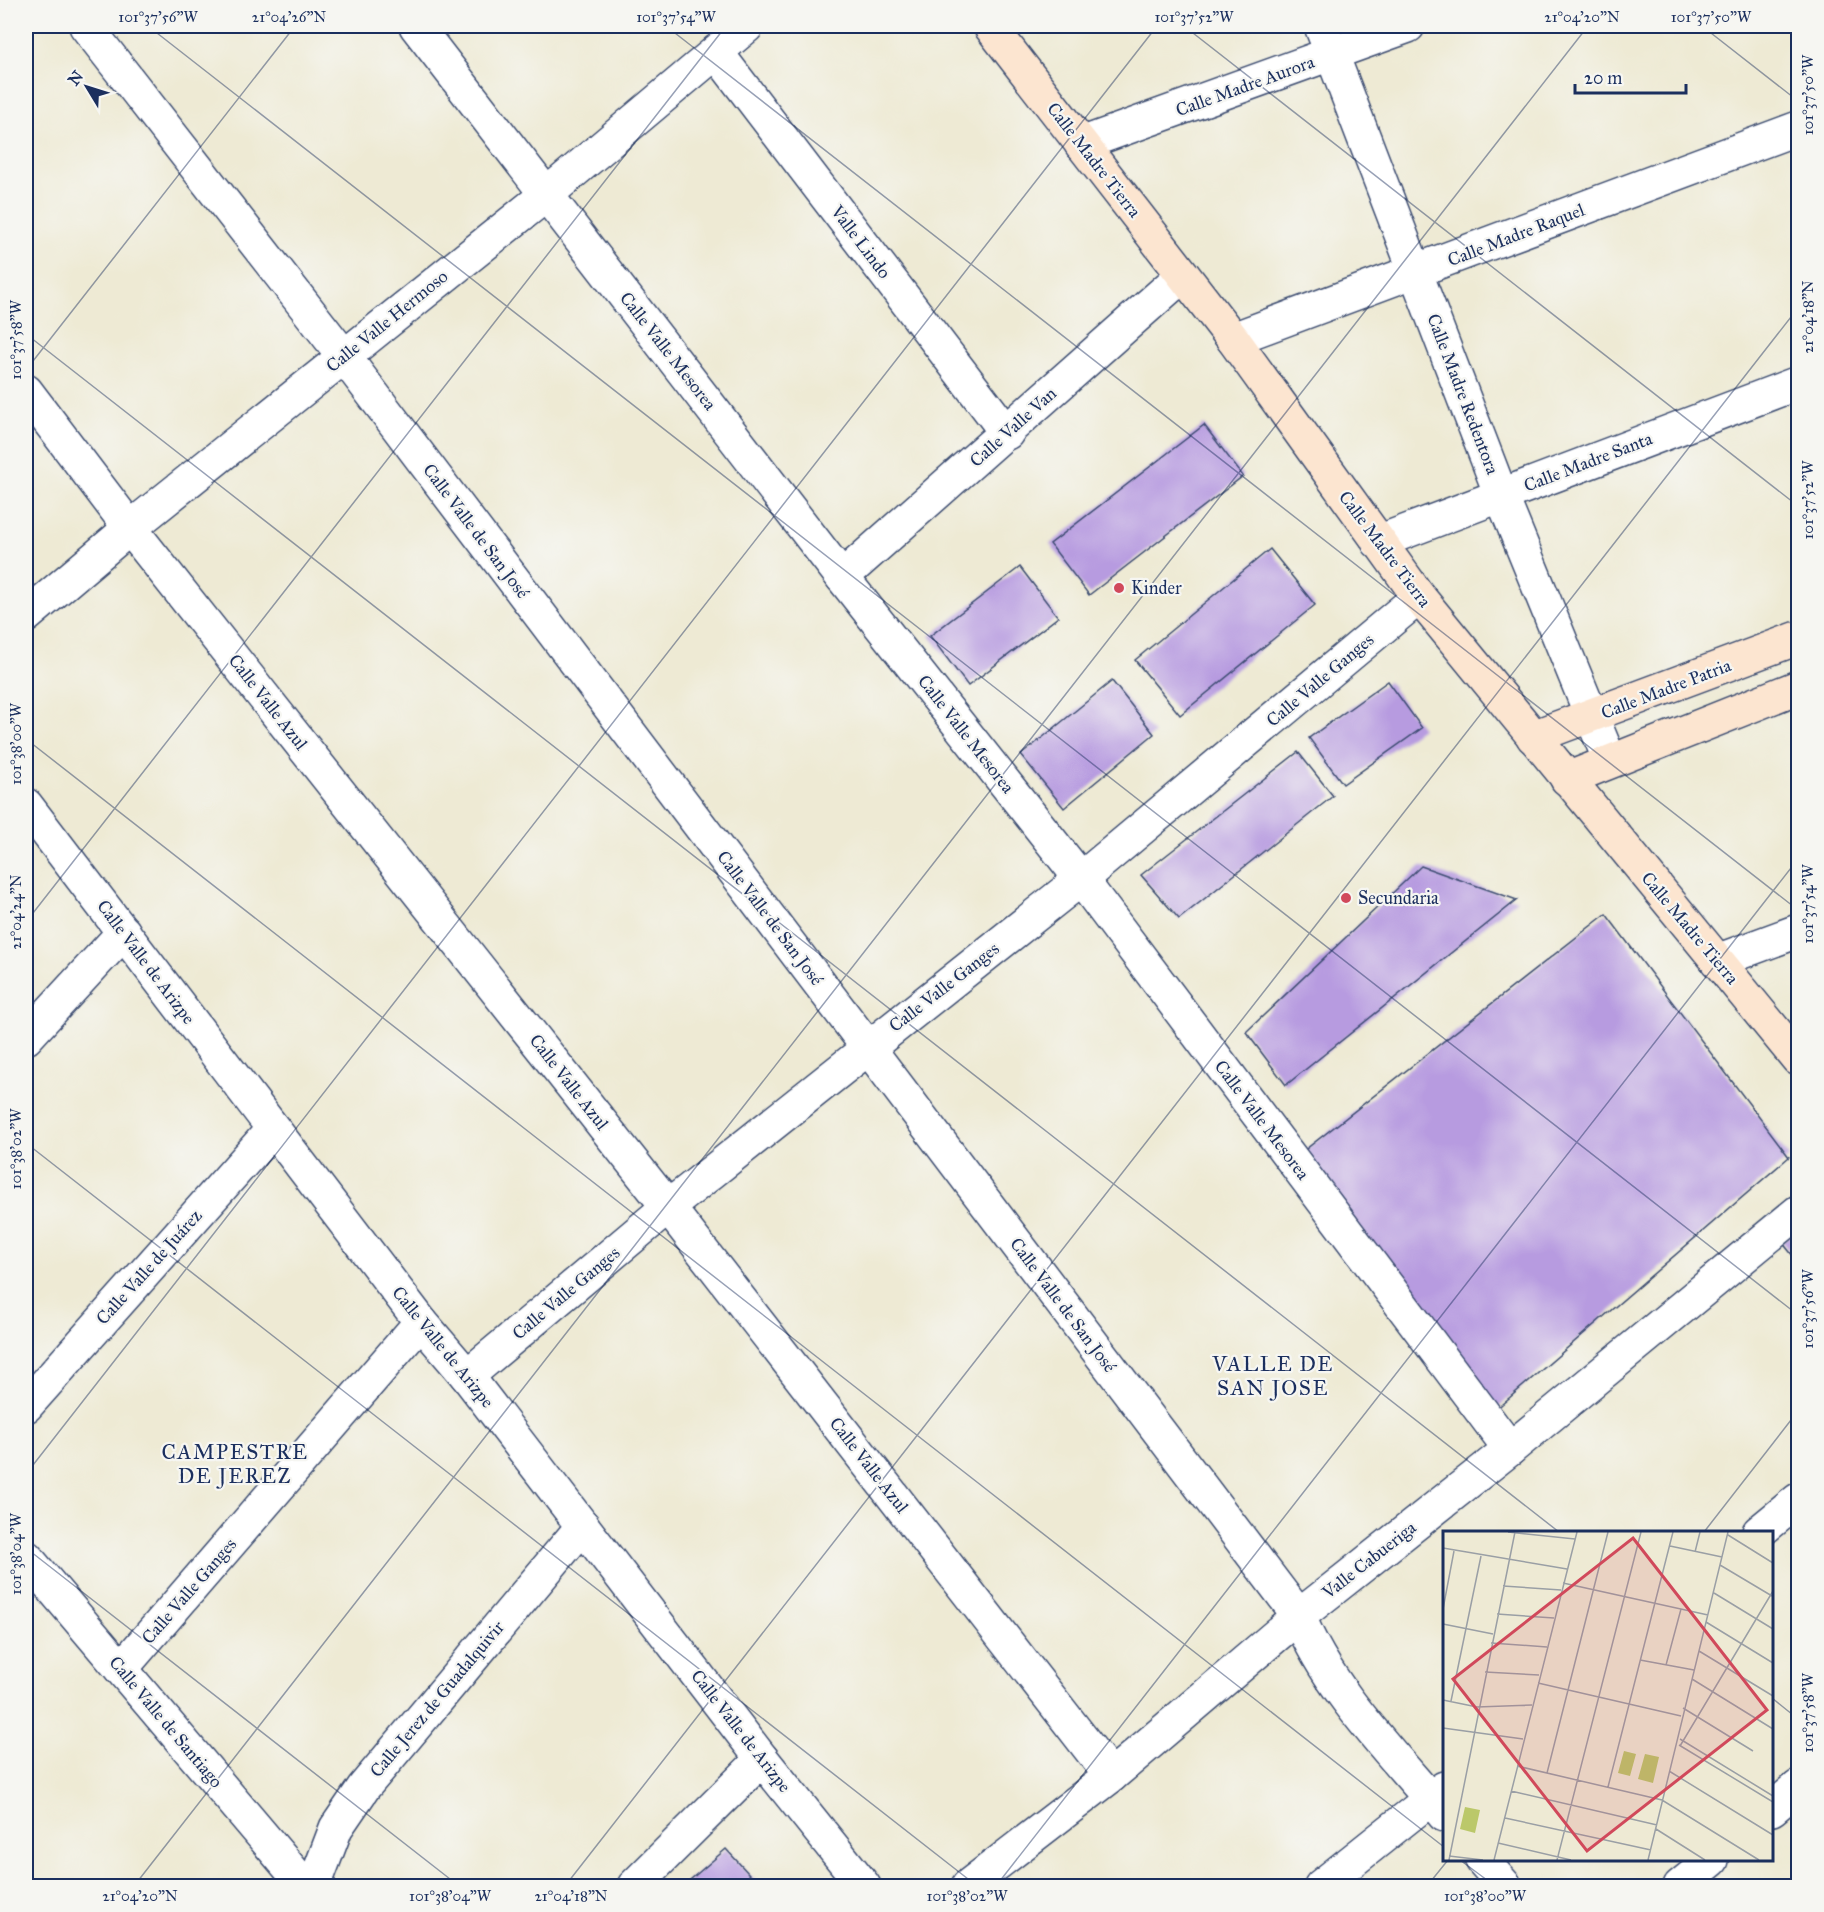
<svg xmlns="http://www.w3.org/2000/svg" width="1824" height="1912" font-family="'IM FELL Great Primer',serif">
<style>
.building{fill:#b79be0}
.lines{fill:none;stroke-linecap:round;stroke-linejoin:round}
.street-casing{stroke:#3b4b70;stroke-width:36}
.secondary-casing{stroke:#3b4b70;stroke-width:36}
.street{stroke:#fff;stroke-width:33}
.secondary{stroke:#fce5d0;stroke-width:33}
.ticks{fill:none;stroke:#1b2f5e;stroke-width:1.5;stroke-opacity:0.45}
.poi-dot{fill:#d1495b;stroke:#f6f6f2;stroke-width:2}
.labels{text-anchor:middle;dominant-baseline:central;stroke-width:4.5;stroke-linejoin:round;paint-order:stroke}
.street-label{font-size:18px;fill:#1b2f5e;stroke:#f6f6f2}
.poi-label{font-size:18px;fill:#1b2f5e;stroke:#f6f6f2;text-anchor:start}
.quarter-label{font-size:21px;letter-spacing:1.5px;fill:#1b2f5e;stroke:#f6f6f2}
.inset-road{fill:none;stroke:#9a9fa5;stroke-width:1.5}
.view{fill:#d1495b;fill-opacity:0.15;stroke:#d1495b;stroke-width:3}
.inset-edge{fill:none;stroke:#1b2f5e;stroke-width:3}
.neatline{fill:none;stroke:#1b2f5e;stroke-width:2}
.ticks-label{font-size:15px;text-anchor:middle;fill:#1b2f5e}
</style>
<rect width="100%" height="100%" fill="#f6f6f2"/>
<filter id="ink" filterUnits="userSpaceOnUse"><feTurbulence type="fractalNoise" baseFrequency=".0167" numOctaves="2"/><feDisplacementMap in="SourceGraphic" scale="12" xChannelSelector="R" yChannelSelector="G"/><feConvolveMatrix kernelMatrix="1 2 1 2 8 2 1 2 1" color-interpolation-filters="sRGB"/></filter>
<filter id="wash" filterUnits="userSpaceOnUse"><feTurbulence type="fractalNoise" baseFrequency=".008" numOctaves="4" result="noise"/><feDisplacementMap in="SourceGraphic" scale="24" xChannelSelector="R" yChannelSelector="G"/><feGaussianBlur stdDeviation="1.35" result="paint"/><feColorMatrix in="noise" values="0 0 0 0 0 0 0 0 0 0 0 0 0 0 0 0 0 1.4 0 .05"/><feComposite in="paint" operator="in"/></filter>
<g filter="url(#wash)">
<rect width="100%" height="100%" fill="#eeead4"/>
<g id="blocks">
<g class="building">
<path d="M1204,425L1243,476L1089,595L1050,544Z"/>
<path d="M1270,549L1315,605L1180,715L1135,660Z"/>
<path d="M1020,567L1058,617L968,686L930,636Z"/>
<path d="M1112,681L1154,734L1064,808L1021,755Z"/>
<path d="M1388,681L1422,728L1343,784L1309,738Z"/>
<path d="M1298,752L1333,796L1179,919L1141,875Z"/>
<path d="M1421,866L1517,900L1286,1085L1246,1032Z"/>
<path d="M1606,914L1789,1157L1487,1417L1301,1153Z"/>
<path d="M1798,1228V1262L1782,1242Z"/>
<path d="M726,1849L760,1886H683Z"/>
</g>
</g>
</g>
<g filter="url(#ink)">
<use href="#blocks" fill-opacity="0" stroke="#3b4b70" stroke-width="1.5"/>
<g class="lines">
<g class="street-casing">
<g id="street">
<path d="M86,26L343,355L1299,1616C1327,1689 1394,1755 1444,1815"/>
<path d="M416,26L842,577L1081,879L1510,1449"/>
<path d="M1321,26L1501,495L1610,761"/>
<path d="M716,52L1007,433"/>
<path d="M1081,144L1408,26"/>
<path d="M1233,339L1798,128"/>
<path d="M26,391L130,528L668,1207L1111,1776"/>
<path d="M1378,542L1798,383"/>
<path d="M842,577L1183,275"/>
<path d="M26,616L130,528L547,194L747,26"/>
<path d="M26,805L421,1322L467,1376L762,1759L864,1886"/>
<path d="M1717,961L1798,931"/>
<path d="M26,1038L124,932"/>
<path d="M467,1376L668,1207L1081,879L1419,597"/>
<path d="M26,1406L273,1129"/>
<path d="M1759,1532L1798,1500"/>
<path d="M26,1557L305,1886"/>
<path d="M121,1669L421,1322"/>
<path d="M1772,1809L1798,1787"/>
<path d="M1482,1860L1505,1886"/>
<path d="M314,1886L336,1828L364,1787L583,1526"/>
<path d="M634,1886L762,1759"/>
<path d="M968,1886L1111,1776L1299,1616L1510,1449L1798,1212"/>
<path d="M1321,1886L1444,1788"/>
<path d="M1680,1886L1712,1860"/>
</g>
</g>
<g class="secondary-casing">
<g id="secondary">
<path d="M990,26L1233,339L1419,597L1798,1059"/>
<path d="M1533,737L1798,638"/>
<path d="M1567,779L1798,687"/>
</g>
</g>
<use href="#street" class="street"/>
<use href="#secondary" class="secondary"/>
</g>
</g>
<path class="ticks" d="M148,26L1798,1315M666,26L1798,910M1184,26L1798,506M1702,26L1798,101M26,334L1559,1532M26,370L295,26M26,739L1444,1847M26,922L726,26M26,1143L977,1886M26,1474L1157,26M1704,1532L1798,1411M26,1548L459,1886M1772,1698L1798,1719M1460,1860L1495,1886M134,1886L1588,26M565,1886L1798,308M996,1886L1798,859M1427,1886L1448,1860"/>
<g class="poi-dot">
<circle cx="1119" cy="588" r="6"/>
<circle cx="1346" cy="898" r="6"/>
</g>
<g class="labels">
<g class="street-label">
<text transform="translate(1245 86) rotate(-20)">Calle Madre Aurora</text>
<text transform="translate(1094 160) rotate(52)">Calle Madre Tierra</text>
<text transform="translate(1516 235) rotate(-21)">Calle Madre Raquel</text>
<text transform="translate(861 242) rotate(53)">Valle Lindo</text>
<text transform="translate(387 321) rotate(-39)">Calle Valle Hermoso</text>
<text transform="translate(668 351) rotate(52)">Calle Valle Mesorea</text>
<text transform="translate(1463 394) rotate(69)">Calle Madre Redentora</text>
<text transform="translate(1013 427) rotate(-42)">Calle Valle Van</text>
<text transform="translate(1588 462) rotate(-21)">Calle Madre Santa</text>
<text transform="translate(476 531) rotate(53)">Calle Valle de San José</text>
<text transform="translate(1385 549) rotate(53)">Calle Madre Tierra</text>
<text transform="translate(1320 680) rotate(-40)">Calle Valle Ganges</text>
<text transform="translate(1666 689) rotate(-21)">Calle Madre Patria</text>
<text transform="translate(268 702) rotate(52)">Calle Valle Azul</text>
<text transform="translate(966 734) rotate(52)">Calle Valle Mesorea</text>
<text transform="translate(770 918) rotate(53)">Calle Valle de San José</text>
<text transform="translate(1690 928) rotate(50)">Calle Madre Tierra</text>
<text transform="translate(146 962) rotate(53)">Calle Valle de Arizpe</text>
<text transform="translate(944 987) rotate(-38)">Calle Valle Ganges</text>
<text transform="translate(569 1082) rotate(52)">Calle Valle Azul</text>
<text transform="translate(1262 1120) rotate(53)">Calle Valle Mesorea</text>
<text transform="translate(149 1267) rotate(-48)">Calle Valle de Juárez</text>
<text transform="translate(566 1293) rotate(-40)">Calle Valle Ganges</text>
<text transform="translate(1063 1305) rotate(53)">Calle Valle de San José</text>
<text transform="translate(443 1347) rotate(51)">Calle Valle de Arizpe</text>
<text transform="translate(869 1465) rotate(52)">Calle Valle Azul</text>
<text transform="translate(1369 1560) rotate(-38)">Valle Cabueriga</text>
<text transform="translate(189 1591) rotate(-49)">Calle Valle Ganges</text>
<text transform="translate(437 1699) rotate(-50)">Calle Jerez de Guadalquivir</text>
<text transform="translate(166 1722) rotate(50)">Calle Valle de Santiago</text>
<text transform="translate(741 1731) rotate(52)">Calle Valle de Arizpe</text>
</g>
<g class="poi-label">
<text x="1131" y="588">Kinder</text>
<text x="1358" y="898">Secundaria</text>
</g>
<g class="quarter-label">
<text x="1273" y="1364">VALLE DE<tspan x="1273" dy="24">SAN JOSE</tspan></text>
<text x="235" y="1452">CAMPESTRE<tspan x="235" dy="24">DE JEREZ</tspan></text>
</g>
</g>
<g transform="translate(1443 1531)">
<rect width="330" height="330" fill="#eeead4"/>
<path d="M181,220L193,223L187,245L175,242ZM202,223L216,226L210,252L195,248ZM22,276L37,279L32,302L17,298Z" fill="#bbc86a"/>
<path class="inset-road" d="M65,1L132,8M285,4L330,32M227,15L279,26M0,17L124,38M252,21L257,1M277,34L329,65M120,52L265,84M60,55L118,59M271,62L330,98M0,78L11,20M54,83L111,87M263,91L330,132M0,93L50,103M48,112L104,116M256,120L330,165M197,129L251,139M223,134L238,78M42,141L96,144M249,148L330,198M95,152L238,185M0,169L34,176L89,174M8,170L38,25M240,177L310,220M0,197L80,208M237,208L330,265M236,214L330,271M237,215L330,60M74,235L219,269L316,329M226,240L330,304M104,242L165,1M165,256L230,1M68,260L214,294M62,287L208,319M213,298L262,329M55,312L128,329M6,325L40,329M6,329L72,1M51,329L134,1M114,329L198,1M205,329L285,1"/>
<path class="view" d="M190,7L324,179L144,320L10,148Z"/>
<rect width="330" height="330" class="inset-edge"/>
</g>
<rect width="1824" height="1912" fill="none" stroke="#f6f6f2" stroke-width="66"/>
<g transform="translate(87 87) rotate(308)" stroke="#f6f6f2" stroke-width="4.5" paint-order="stroke">
<path d="M0-4.5L10 22L0 15L-10 22Z" fill="#1b2f5e"/>
<text y="-9" font-size="16" font-weight="bold" text-anchor="middle" fill="#1b2f5e">N</text>
</g>
<path d="M1575 84v9h111v-9" fill="none" stroke="#1b2f5e" stroke-width="3"/>
<text x="1584" y="84" font-size="18" fill="#1b2f5e" stroke="#f6f6f2" stroke-width="4.5" paint-order="stroke">20 m</text>
<rect x="33" y="33" width="1758" height="1846" class="neatline"/>
<g class="ticks-label">
<text x="158" y="22">101°37'56"W</text>
<text x="289" y="22">21°04'26"N</text>
<text x="676" y="22">101°37'54"W</text>
<text x="1194" y="22">101°37'52"W</text>
<text x="1582" y="22">21°04'20"N</text>
<text x="1711" y="22">101°37'50"W</text>
<text transform="translate(1808 95) rotate(-90)" y="5">101°37'50"W</text>
<text transform="translate(1808 317) rotate(-90)" y="5">21°04'18"N</text>
<text transform="translate(16 340) rotate(-90)" y="5">101°37'58"W</text>
<text transform="translate(1808 500) rotate(-90)" y="5">101°37'52"W</text>
<text transform="translate(16 744) rotate(-90)" y="5">101°38'00"W</text>
<text transform="translate(1808 904) rotate(-90)" y="5">101°37'54"W</text>
<text transform="translate(16 912) rotate(-90)" y="5">21°04'24"N</text>
<text transform="translate(16 1149) rotate(-90)" y="5">101°38'02"W</text>
<text transform="translate(1808 1309) rotate(-90)" y="5">101°37'56"W</text>
<text transform="translate(16 1554) rotate(-90)" y="5">101°38'04"W</text>
<text transform="translate(1808 1713) rotate(-90)" y="5">101°37'58"W</text>
<text x="140" y="1901">21°04'20"N</text>
<text x="450" y="1901">101°38'04"W</text>
<text x="571" y="1901">21°04'18"N</text>
<text x="967" y="1901">101°38'02"W</text>
<text x="1485" y="1901">101°38'00"W</text>
</g>
</svg>
